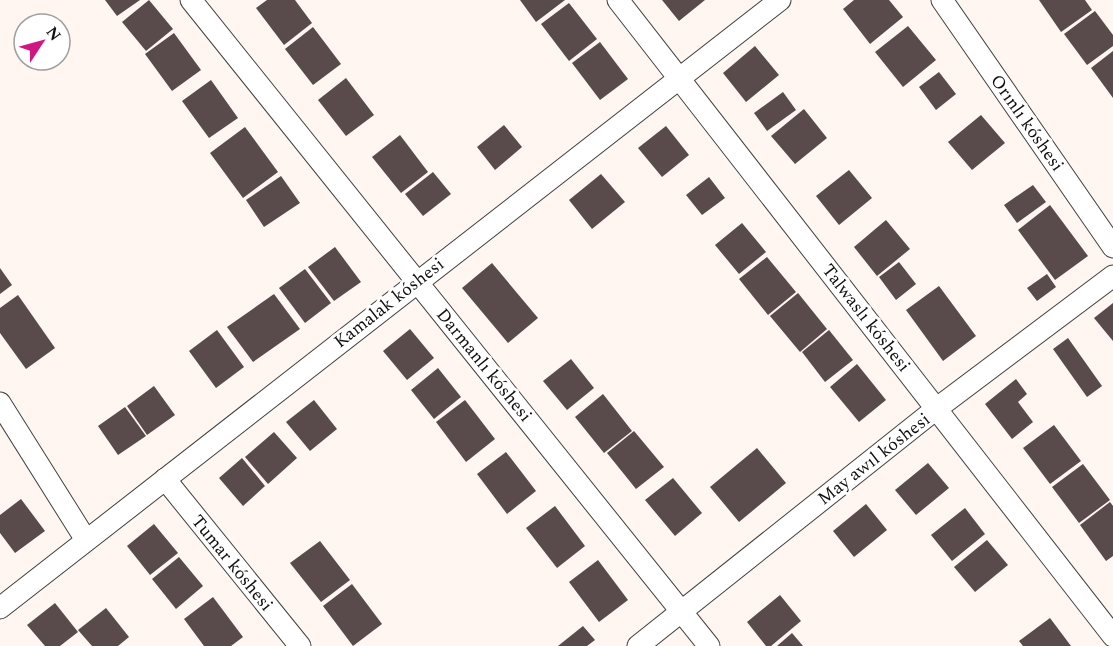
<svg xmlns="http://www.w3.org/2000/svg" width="1113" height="646" font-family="Spectral,serif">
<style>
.building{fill:#594a4c}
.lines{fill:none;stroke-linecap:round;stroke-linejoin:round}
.street-casing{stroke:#424242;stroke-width:23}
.street{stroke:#fff;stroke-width:21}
.labels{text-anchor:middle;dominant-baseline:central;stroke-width:6;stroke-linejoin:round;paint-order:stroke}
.street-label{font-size:18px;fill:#0f0f0f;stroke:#fff}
</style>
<rect width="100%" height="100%" fill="#fff5f1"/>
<g class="building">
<path d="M105,0H140L117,16Z"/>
<path d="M149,0L173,29L146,51L122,22Z"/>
<path d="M267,0H295L312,23L284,45L256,8Z"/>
<path d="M520,0H565L536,22Z"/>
<path d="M662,0H705L679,21Z"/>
<path d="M854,0H889L903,17L870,44L843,9Z"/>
<path d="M1039,0H1085L1092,10L1061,32Z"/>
<path d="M569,3L597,39L569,61L541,24Z"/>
<path d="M1095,11L1113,35V46L1087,65L1064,34Z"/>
<path d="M908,26L936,60L903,87L875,52Z"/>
<path d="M313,27L341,64L313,85L285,49Z"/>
<path d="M174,33L201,70L172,91L145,54Z"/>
<path d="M600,42L628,79L600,100L572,63Z"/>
<path d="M755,46L779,75L746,102L723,73Z"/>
<path d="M1113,51V98L1091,68Z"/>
<path d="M939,72L956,94L936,110L919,87Z"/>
<path d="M346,78L374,115L346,136L318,100Z"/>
<path d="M211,80L238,118L209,138L182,101Z"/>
<path d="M783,92L796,110L767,131L754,113Z"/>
<path d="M804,109L827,138L795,164L771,136Z"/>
<path d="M981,115L1005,143L972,170L948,142Z"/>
<path d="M504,125L522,147L495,170L477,147Z"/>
<path d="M666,126L689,155L662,177L638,148Z"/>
<path d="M245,127L278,172L243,198L210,153Z"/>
<path d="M400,135L428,172L401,193L372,157Z"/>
<path d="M849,170L872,198L839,225L816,196Z"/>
<path d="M433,172L451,194L423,216L405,194Z"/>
<path d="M601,174L625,202L592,229L569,200Z"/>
<path d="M281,176L300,203L264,227L246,200Z"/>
<path d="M709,177L725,198L702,215L686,195Z"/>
<path d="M1033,185L1046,202L1017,223L1004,205Z"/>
<path d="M1050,205L1088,256L1055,280L1018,230Z"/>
<path d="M886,220L910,249L877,276L854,247Z"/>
<path d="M742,223L766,252L739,274L715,245Z"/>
<path d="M335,247L361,282L334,301L308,267Z"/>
<path d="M767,257L796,292L768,315L739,279Z"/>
<path d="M899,262L916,284L896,300L879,277Z"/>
<path d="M492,263L538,318L508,343L462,288Z"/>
<path d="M0,268L12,285L0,294Z"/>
<path d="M305,269L331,303L305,323L279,288Z"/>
<path d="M1047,274L1056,287L1037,301L1027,288Z"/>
<path d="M939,286L976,336L943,361L906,310Z"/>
<path d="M798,293L827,329L800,352L770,316Z"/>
<path d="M274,294L300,329L253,362L227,327Z"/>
<path d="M18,295L55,348L26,369L0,333V308Z"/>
<path d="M1113,303V341L1094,318Z"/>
<path d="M410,329L434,358L407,380L383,351Z"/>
<path d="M217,330L244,367L216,388L189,351Z"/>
<path d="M829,330L853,360L825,382L802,352Z"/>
<path d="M1068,338L1102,386L1087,397L1053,349Z"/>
<path d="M571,359L594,388L567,410L543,381Z"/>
<path d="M857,364L886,400L859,422L830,387Z"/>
<path d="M438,368L461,397L434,419L411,390Z"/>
<path d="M1016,379L1027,394L1018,402L1033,422L1012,439L985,404Z"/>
<path d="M154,386L175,415L147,435L127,406Z"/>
<path d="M603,394L632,431L604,453L575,417Z"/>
<path d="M314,400L337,429L310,451L286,422Z"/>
<path d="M465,400L495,439L466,462L436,422Z"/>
<path d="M125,407L146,436L118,455L98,426Z"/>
<path d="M1054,425L1081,461L1050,484L1023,448Z"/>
<path d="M634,431L664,467L636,489L607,453Z"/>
<path d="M274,432L297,458L268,484L245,457Z"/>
<path d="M757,448L786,483L739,522L710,487Z"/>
<path d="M506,452L536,491L507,514L477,474Z"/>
<path d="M242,458L265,486L243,506L219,478Z"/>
<path d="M928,463L949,488L916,515L895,490Z"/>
<path d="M1083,464L1110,500L1079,523L1052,487Z"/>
<path d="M673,478L702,513L675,536L645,500Z"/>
<path d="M21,499L45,531L15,553L0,533V515Z"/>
<path d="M1110,502L1113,506V556L1106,561L1080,525Z"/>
<path d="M866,504L887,530L854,557L833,531Z"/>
<path d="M555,506L585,546L557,568L526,528Z"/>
<path d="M965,508L985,534L952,561L931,535Z"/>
<path d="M154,524L178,553L150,575L127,546Z"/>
<path d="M987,540L1008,565L975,592L954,567Z"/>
<path d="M320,541L350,580L321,602L290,563Z"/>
<path d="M179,557L203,586L176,609L152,579Z"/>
<path d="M598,560L628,600L599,622L569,582Z"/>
<path d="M352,584L382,624L353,646L323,606Z"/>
<path d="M780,595L801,621L771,646H766L747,622Z"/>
<path d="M213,597L243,637L231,646H204L184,619Z"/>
<path d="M55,603L78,632L60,646H45L27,625Z"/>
<path d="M106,608L129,637L118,646H92L78,630Z"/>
<path d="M1050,618L1071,646H1023L1019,641Z"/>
<path d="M583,626L595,640L587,646H558Z"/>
<path d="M792,633L803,646H777Z"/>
</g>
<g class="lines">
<g class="street-casing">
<g id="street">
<path d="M191,0L709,646"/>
<path d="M618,0L1113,636"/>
<path d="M942,0L1113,247"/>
<path d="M0,403L86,540"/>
<path d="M165,479L300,646"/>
<path d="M0,608L780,0"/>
<path d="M638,646L936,409L1113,276"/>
</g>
</g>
<use href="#street" class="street"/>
</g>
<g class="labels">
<g class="street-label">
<text transform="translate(1027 123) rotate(55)">Orınlı kóshesi</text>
<text transform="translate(389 303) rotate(-38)">Kamalak kóshesi</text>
<text transform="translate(866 318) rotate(52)">Talwaslı kóshesi</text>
<text transform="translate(484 365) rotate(51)">Darmanlı kóshesi</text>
<text transform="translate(874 459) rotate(-38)">May awıl kóshesi</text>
<text transform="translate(232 563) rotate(51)">Tumar kóshesi</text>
</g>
</g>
<g transform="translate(42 42) rotate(54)"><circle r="28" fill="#ffffff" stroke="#9f9f9f" stroke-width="1.5"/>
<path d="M0-4.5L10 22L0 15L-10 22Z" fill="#d01683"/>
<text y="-9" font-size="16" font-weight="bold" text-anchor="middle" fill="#0f0f0f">N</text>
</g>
</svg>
